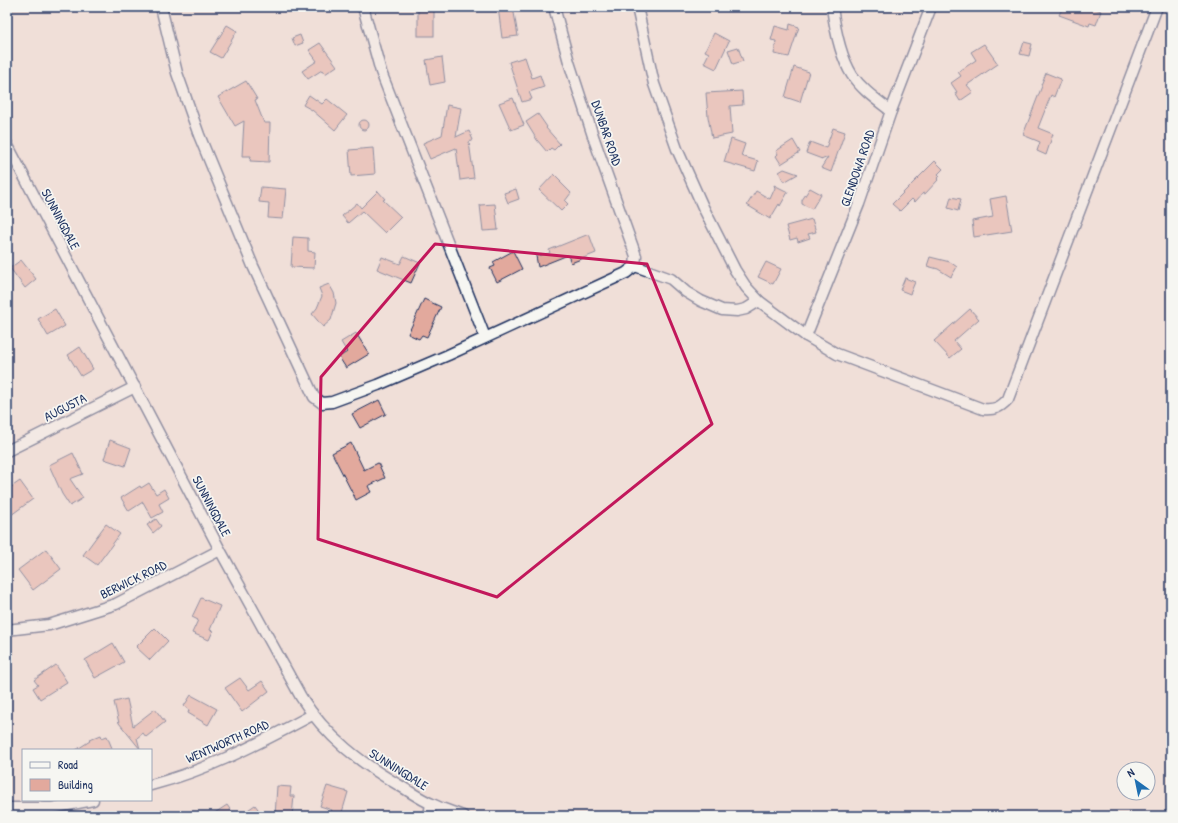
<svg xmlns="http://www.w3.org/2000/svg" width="1178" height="823" font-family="'Patrick Hand',sans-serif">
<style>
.building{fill:#e2a99d;stroke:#1b2f5e}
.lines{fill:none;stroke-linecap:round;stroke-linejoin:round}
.street-casing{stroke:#1b2f5e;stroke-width:13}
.street{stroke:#f6f6f2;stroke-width:10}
.marked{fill:none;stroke:#c2185b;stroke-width:3;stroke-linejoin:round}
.labels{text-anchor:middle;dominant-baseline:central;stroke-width:3.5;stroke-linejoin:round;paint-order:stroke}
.street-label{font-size:13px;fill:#1b2f5e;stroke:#f6f6f2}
</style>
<rect width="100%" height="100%" fill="#f0dfd8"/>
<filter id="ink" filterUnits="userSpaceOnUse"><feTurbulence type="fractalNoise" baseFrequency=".025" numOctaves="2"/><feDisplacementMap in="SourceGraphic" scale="8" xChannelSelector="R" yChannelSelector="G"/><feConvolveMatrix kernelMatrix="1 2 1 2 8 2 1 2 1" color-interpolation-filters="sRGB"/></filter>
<g filter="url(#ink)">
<g class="building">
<path d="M498,7H513L518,36L502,38Z"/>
<path d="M1063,7H1090L1101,11L1096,25L1090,23L1089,26L1059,15Z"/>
<rect x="418" y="10" width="16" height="26"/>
<path d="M790,24L799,27L789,57L774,54L776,41L771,40L775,26L789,30Z"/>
<path d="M227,25L237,31L221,58L210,52Z"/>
<path d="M714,33L729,41L716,69L704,63L709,53L705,51Z"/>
<path d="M300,35L303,43L295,46L292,38Z"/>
<path d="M1024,42L1032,44L1029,56L1020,54Z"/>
<path d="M320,43L337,66L325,74L322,70L308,79L302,71L317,61L309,50Z"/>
<path d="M984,44L998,64L967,85L973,92L960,101L955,93L957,92L951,83L961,76L958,72L976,60L971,52Z"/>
<path d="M738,47L743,61L733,64L728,50Z"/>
<path d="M442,57L445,82L430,85L426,60Z"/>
<path d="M525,57L532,78L540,75L544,87L529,92L532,99L522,102L509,62Z"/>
<path d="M794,67L809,72L800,102L785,97Z"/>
<path d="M1046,73L1061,79L1054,97L1051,95L1038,128L1053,134L1046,155L1037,151L1040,142L1023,135L1042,86L1041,85Z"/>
<path d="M246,81L257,99L255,100L264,123H270L269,162L250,161L251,156H242L244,121L235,126L218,97Z"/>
<path d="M742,91L743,105L730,106L732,134L712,138L708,117L706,93Z"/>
<path d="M309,95L322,104L327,99L347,115L335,130L312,110L303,105Z"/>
<path d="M513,98L524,125L511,130L499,103Z"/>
<path d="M447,105L461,108L456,137L469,131L473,140L469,142L474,178L460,180L456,148L430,159L423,143L442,135Z"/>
<path d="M538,114L547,127L546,128L560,144L554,150L551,148L547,152L537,140L526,122Z"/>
<circle cx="364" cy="125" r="5"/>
<path d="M833,128L845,132L831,172L821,168L828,157L821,160L822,159L806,153L810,142L826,148Z"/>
<path d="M731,139L745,144L741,156L758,161L755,171L724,162Z"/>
<path d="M793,140L800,152L781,164L776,156L778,154L776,151Z"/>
<path d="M373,148L375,174L351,176L349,150Z"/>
<path d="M935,161L943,169L938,174L940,176L937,179L938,180L925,194L923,193L915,202L912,199L900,211L892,204Z"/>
<path d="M784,169L798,174L784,182L779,172Z"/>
<path d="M554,174L561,181L560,182L571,193L565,201L568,204L561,211L539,190Z"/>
<path d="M774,185L788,192L780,206L779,204L770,219L747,205L756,191L770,199L775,188Z"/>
<path d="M261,187L286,189L283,219L268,218L269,203L259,202Z"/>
<path d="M810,188L821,194L812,209L802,204V200Z"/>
<path d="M516,189L519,199L508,203L504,193Z"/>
<path d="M378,191L385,199L383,200L401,217L385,233L362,211L348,223L342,216L357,203L361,208Z"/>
<path d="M1006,196L1012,231L974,237L972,221L993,217L990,199Z"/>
<path d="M951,197L961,199L958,211L948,208Z"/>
<path d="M495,204L498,230L483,231L480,205Z"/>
<path d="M812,219L816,232L808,234L810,238L798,242L797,238L790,240L786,226Z"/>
<path d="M589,234L596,253L571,263L568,255L538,267L536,256L550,253L549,250Z"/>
<path d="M293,237L308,238V251L315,252L314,268L291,267Z"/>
<path d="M513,251L522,269L497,282L490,268L495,266L493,262Z"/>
<path d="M404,256L420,263L411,283L377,269L382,257L400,264Z"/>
<path d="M930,257L950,262L957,267L951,277L938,269L927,266Z"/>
<path d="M21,260L36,279L25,288L10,268Z"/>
<path d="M766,262L781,269L773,284L758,277Z"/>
<path d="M905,278L915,282L910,294L900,290Z"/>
<path d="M329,284L334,293L336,303L331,320L323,327L312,314L317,308L322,296L319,288Z"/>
<path d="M424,299L441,307L427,337L422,335L419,339L408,334Z"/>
<path d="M55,309L65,326L48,336L38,319Z"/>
<path d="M970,309L979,319L954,341L961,349L950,358L934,341Z"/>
<path d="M356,333L369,354L346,368L339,357L347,352L341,342Z"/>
<path d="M80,347L93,369L81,376L68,355Z"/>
<path d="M379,400L386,414L360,428L352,414Z"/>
<path d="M110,440L131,448L125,466L104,459Z"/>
<path d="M351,443L364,470L378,463L385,478L368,486L371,492L356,500L332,453Z"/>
<path d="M73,453L83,474L70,479L83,498L70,506L62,494L49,465Z"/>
<path d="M20,481L33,499L7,518V490Z"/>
<path d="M149,483L156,494L164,489L169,498L159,504L163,512L152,518L143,502L129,511L121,498L140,486L141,488Z"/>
<path d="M156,519L161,526L153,533L147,525Z"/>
<path d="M106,524L120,534L97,565L83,555Z"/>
<path d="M46,549L61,569L33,590L18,570Z"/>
<path d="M201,598L220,606L210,630L213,631L209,640L192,633L198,620L192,617Z"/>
<path d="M155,628L168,641L150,660L136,647Z"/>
<path d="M113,643L124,662L95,678L85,660Z"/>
<path d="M56,665L67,682L40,699L33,688L38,685L34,680Z"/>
<path d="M240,678L249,690L262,681L269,691L242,712L225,688Z"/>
<path d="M191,695L217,709L208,725L188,713L189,710L184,706Z"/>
<path d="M127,699L133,726L155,709L165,722L146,737L143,733L137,738L140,749L119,723L114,702Z"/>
<path d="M101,735L102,738L107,736L112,748L106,750H76L90,741L89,740Z"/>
<path d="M277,786L291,787L290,796H294L292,816H275Z"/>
<path d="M327,786L348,792L341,816H329L332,810L320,806Z"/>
<path d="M227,805L235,816H210Z"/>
<path d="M255,805L263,816H239Z"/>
</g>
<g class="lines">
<g class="street-casing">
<g id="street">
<path d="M161,7L177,73L199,135L253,266L314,397L322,403L332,402L378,385L448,355L626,273L635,266"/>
<path d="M363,7L381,72L485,337"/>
<path d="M554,7L569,62L594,139L636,256L635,266"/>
<path d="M637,7L654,84L677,149L703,207L735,270L746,287L759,301L806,336L837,354L983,409C994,410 1000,408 1008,399L1157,7"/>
<path d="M832,7C835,29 840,56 852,75C862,90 877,100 891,111"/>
<path d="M7,144L220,550L301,697C326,737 362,764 402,787C412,793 422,800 432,804C442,809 453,812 463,816"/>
<path d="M635,266L671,279L686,292L701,301L722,310L737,311L746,309L759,301"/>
<path d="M806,336L859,204L891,111L931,7"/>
<path d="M7,451L135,387"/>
<path d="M7,630L49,625L116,604L220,550"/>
<path d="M151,785C208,770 260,743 312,715"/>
<path d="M7,808H52L93,800"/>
<path d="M429,816L431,804"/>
</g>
</g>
<use href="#street" class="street"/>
</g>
</g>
<path d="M0 0H1178V823H0ZM435,244L647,264L712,424L497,597L318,539L321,377Z" fill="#f0dfd8" fill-opacity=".55" fill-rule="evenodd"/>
<path class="marked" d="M435,244L647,264L712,424L497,597L318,539L321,377Z"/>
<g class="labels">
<g class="street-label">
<text transform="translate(607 133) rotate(71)">DUNBAR ROAD</text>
<text transform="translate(857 168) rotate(-71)">GLENDOWA ROAD</text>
<text transform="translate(61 219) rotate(62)">SUNNINGDALE</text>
<text transform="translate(65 407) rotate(-27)">AUGUSTA</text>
<text transform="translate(212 506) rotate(62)">SUNNINGDALE</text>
<text transform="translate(133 579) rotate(-26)">BERWICK ROAD</text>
<text transform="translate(227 741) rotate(-24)">WENTWORTH ROAD</text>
<text transform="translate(399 769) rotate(32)">SUNNINGDALE</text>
</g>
</g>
<rect width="1178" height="823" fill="none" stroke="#f6f6f2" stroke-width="24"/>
<rect x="12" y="12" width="1154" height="799" fill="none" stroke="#1b2f5e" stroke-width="1.5" filter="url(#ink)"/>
<rect x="22" y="749" width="130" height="52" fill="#f6f6f2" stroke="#9ea6b7"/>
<rect x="30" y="762" width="20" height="6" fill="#f6f6f2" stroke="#9ea6b7"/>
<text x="58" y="769" font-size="12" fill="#1b2f5e">Road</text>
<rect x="30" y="779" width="20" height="12" fill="#e2a99d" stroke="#9ea6b7"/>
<text x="58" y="789" font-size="12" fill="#1b2f5e">Building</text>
<g transform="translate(1136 781) rotate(327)"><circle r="19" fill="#f6f6f2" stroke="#9ea6b7"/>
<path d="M0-3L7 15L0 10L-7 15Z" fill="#1f6fb2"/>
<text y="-6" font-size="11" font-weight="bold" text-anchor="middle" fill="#1b2f5e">N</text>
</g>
</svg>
